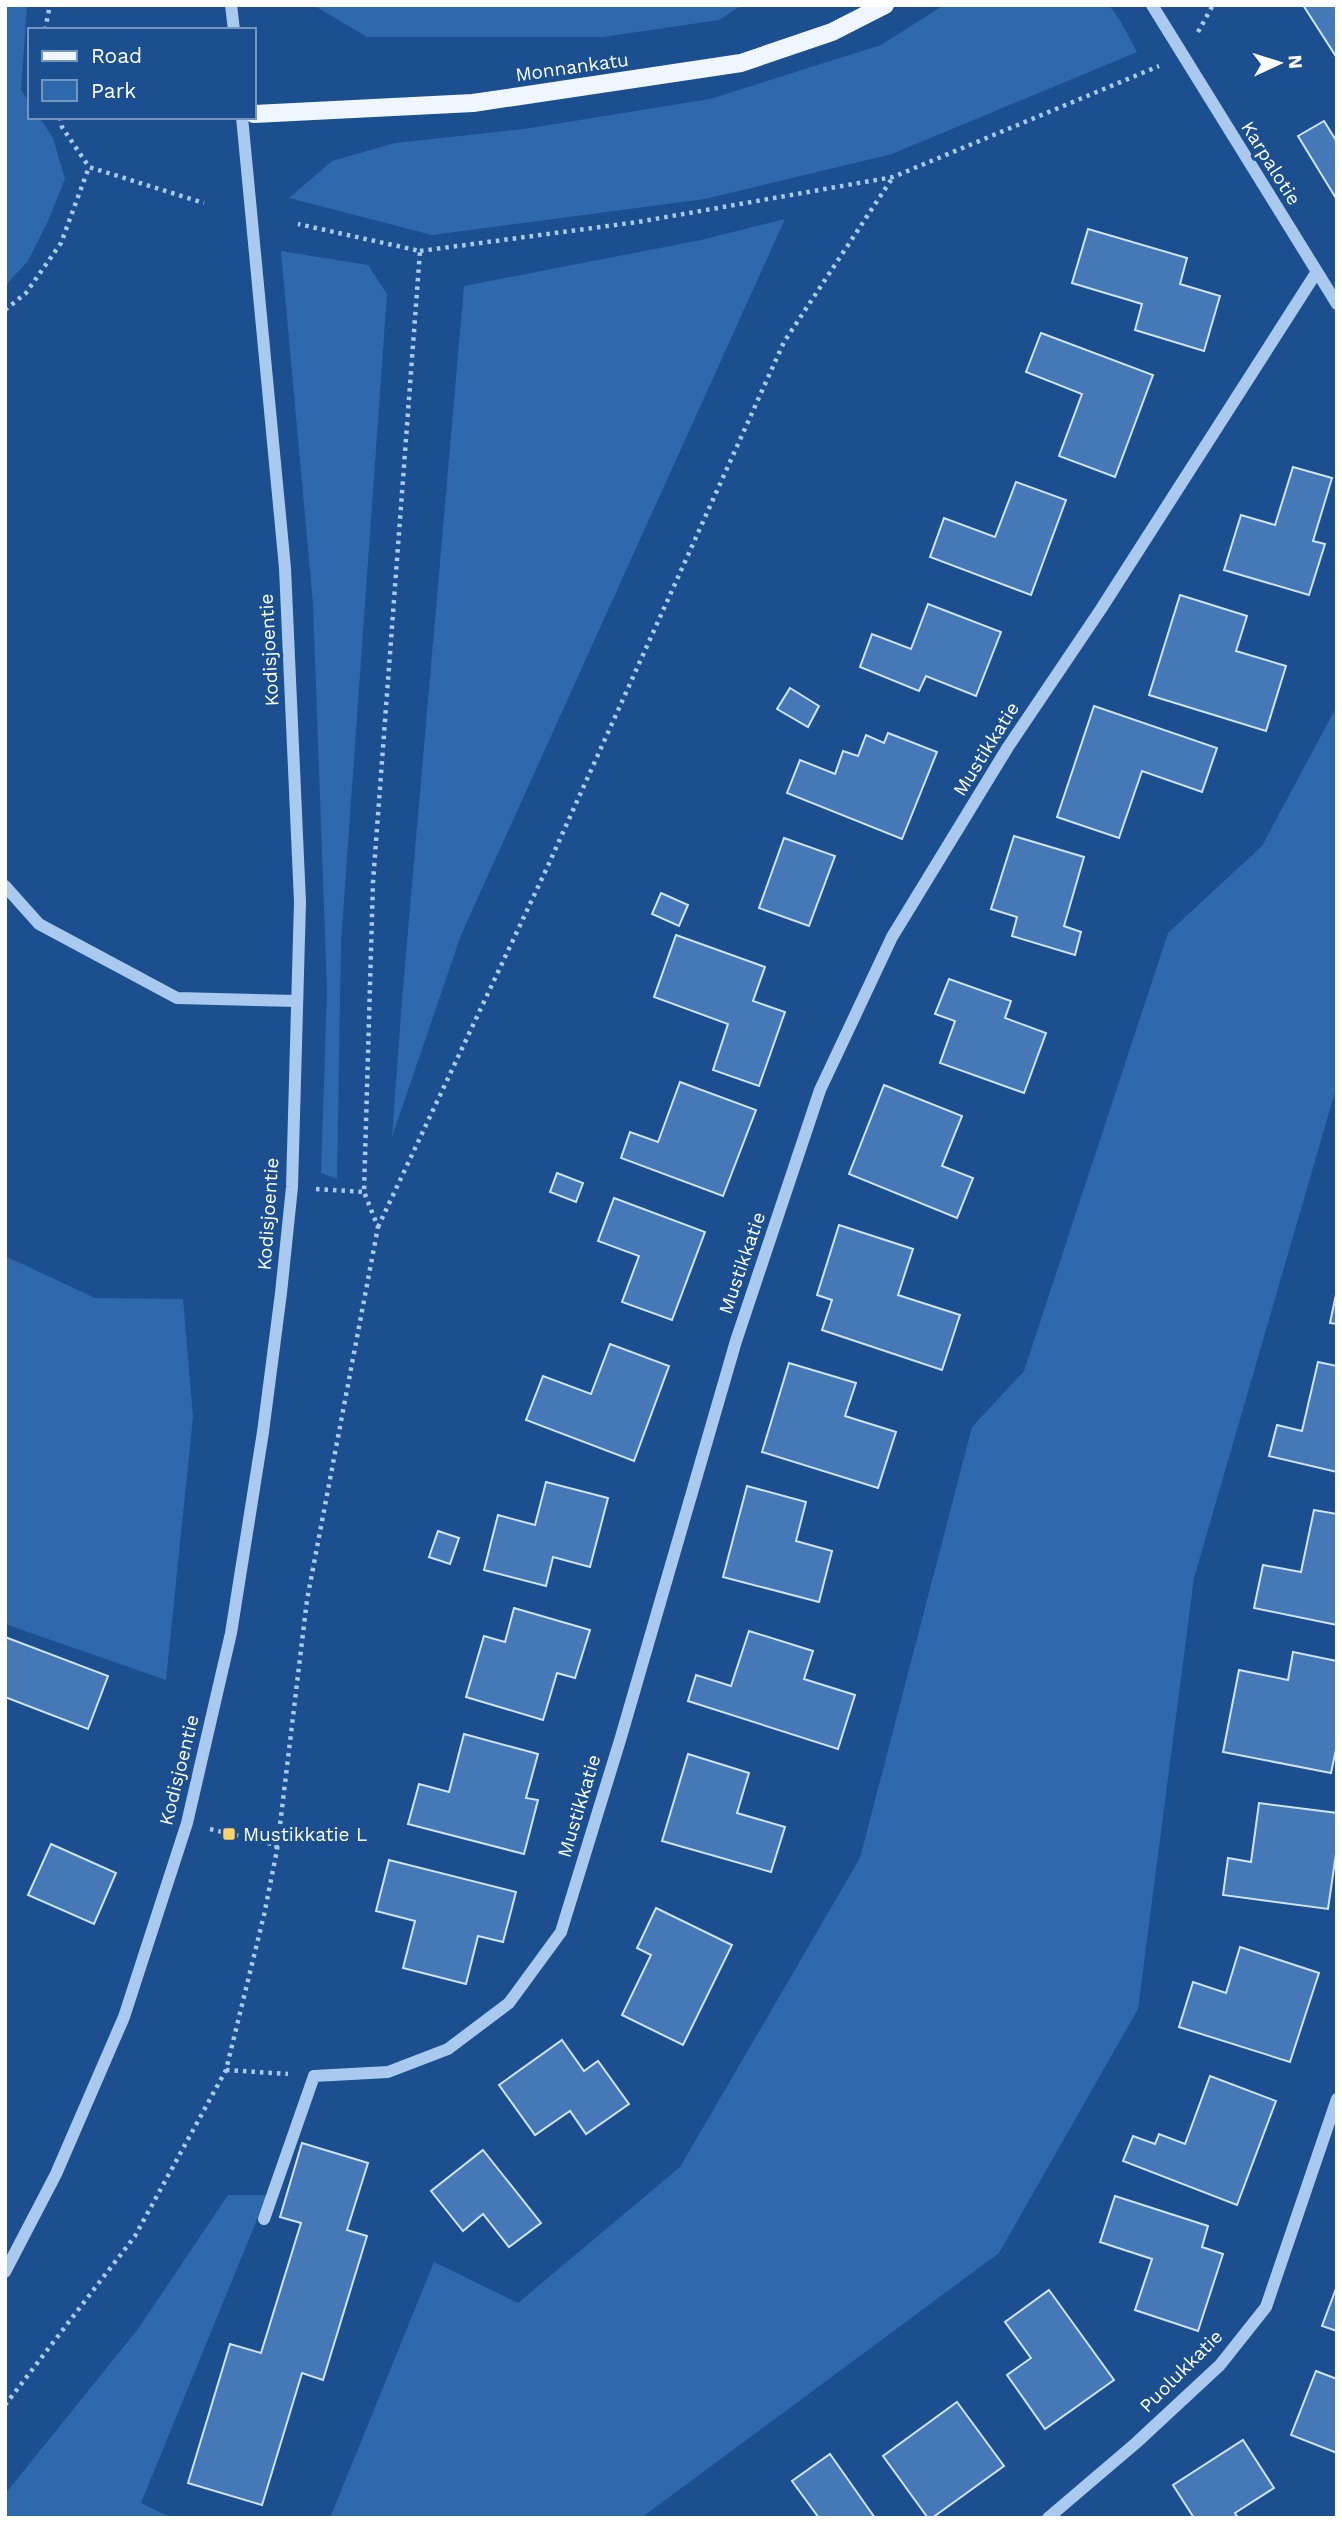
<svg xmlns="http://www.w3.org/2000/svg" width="1342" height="2523" font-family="'Work Sans',sans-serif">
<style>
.green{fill:#2e69ad}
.building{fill:#4478b7;stroke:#cfe3fa;stroke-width:2}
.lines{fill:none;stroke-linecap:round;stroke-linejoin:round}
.path{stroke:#a9c9ee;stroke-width:4.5;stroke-dasharray:3.5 5;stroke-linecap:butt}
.minor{stroke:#a9c9ee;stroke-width:12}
.major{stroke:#f0f6ff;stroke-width:18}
.poi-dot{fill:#ffd166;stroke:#1b4f8f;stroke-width:2.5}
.labels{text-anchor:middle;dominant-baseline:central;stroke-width:7;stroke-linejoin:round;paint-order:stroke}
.street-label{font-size:19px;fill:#fff;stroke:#1b4f8f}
.poi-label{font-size:19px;fill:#fff;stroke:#1b4f8f;text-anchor:start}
</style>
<rect width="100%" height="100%" fill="#1b4f8f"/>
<g class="green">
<path d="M5,5H27L21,90L30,103V117H39L53,138L65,179L48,221L28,261L5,286Z"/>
<path d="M313,5H742L719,20L603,37H367Z"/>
<path d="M944,5H1109L1121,22L1137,52L892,154L705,199L432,235L289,198L332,161L395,143L524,129L710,99L881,45Z"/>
<path d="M785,219L461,935L392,1137L402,1000L464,286L701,240Z"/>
<path d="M281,251L368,265L387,294L341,942L337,1179L321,1173L327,990L313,604Z"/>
<path d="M1337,706V1085L1194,1578L1138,2009L999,2253L641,2518H330L434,2262L518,2303L680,2167L860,1858L972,1427L1024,1371L1168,933L1262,846Z"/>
<path d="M5,1256L95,1298L183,1299L193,1417L166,1680L5,1624Z"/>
<path d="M228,2195H267L141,2503L172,2518H5V2494L138,2329Z"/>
</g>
<g class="building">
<path d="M1303,5H1337V58Z"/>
<path d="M1324,121L1337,142V200L1298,136Z"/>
<path d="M1088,229L1187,258L1180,284L1220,296L1204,351L1135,330L1142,304L1072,283Z"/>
<path d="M1041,333L1153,375L1115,477L1059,456L1082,394L1026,372Z"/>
<path d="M1293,467L1332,478L1313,541L1325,544L1309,595L1224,570L1241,515L1275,525Z"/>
<path d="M1016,482L1066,500L1031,595L930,557L944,518L995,537Z"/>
<path d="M1180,595L1247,616L1236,651L1286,666L1266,731L1149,695Z"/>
<path d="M928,604L1001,632L976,696L926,676L919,691L860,667L872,634L911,649Z"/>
<path d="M790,688L819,706L808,727L777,709Z"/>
<path d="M1094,706L1217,748L1202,792L1142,771L1119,838L1057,817Z"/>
<path d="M888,733L937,752L902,839L787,793L800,760L835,774L843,751L858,756L866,735L884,743Z"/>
<path d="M1014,836L1084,857L1064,926L1081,932L1075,955L1012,936L1017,917L991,909Z"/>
<path d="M784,838L835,856L809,926L759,908Z"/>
<path d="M661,893L688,905L679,926L652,914Z"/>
<path d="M676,935L765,967L753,1001L785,1012L759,1086L713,1070L728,1024L654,997Z"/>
<path d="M949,979L1011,1001L1005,1018L1046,1033L1024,1093L940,1063L955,1021L935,1014Z"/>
<path d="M680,1082L756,1110L723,1196L621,1158L630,1132L658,1142Z"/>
<path d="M884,1085L962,1116L942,1166L973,1178L957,1218L849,1174Z"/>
<path d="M557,1173L583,1183L576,1202L550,1192Z"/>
<path d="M614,1198L705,1232L672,1320L622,1302L639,1256L598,1241Z"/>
<path d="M839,1225L913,1249L898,1295L960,1315L942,1370L822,1330L832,1300L817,1295Z"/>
<path d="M1337,1290V1324L1330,1323Z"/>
<path d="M610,1344L669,1366L634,1461L526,1420L543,1376L591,1394Z"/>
<path d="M1318,1362L1337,1366V1472L1269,1456L1277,1425L1302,1431Z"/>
<path d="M789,1363L856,1383L845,1416L896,1432L878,1488L762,1452Z"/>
<path d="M546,1482L608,1498L590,1567L553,1557L546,1586L484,1570L498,1515L535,1525Z"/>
<path d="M747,1486L806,1502L796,1541L832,1551L819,1602L723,1577Z"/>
<path d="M1314,1510L1337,1514V1625L1254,1608L1263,1565L1301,1572Z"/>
<path d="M438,1531L459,1538L450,1564L429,1557Z"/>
<path d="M514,1608L590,1630L575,1678L557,1673L543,1720L466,1697L484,1636L505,1642Z"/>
<path d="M749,1631L813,1651L804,1679L855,1695L838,1749L688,1701L696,1675L731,1686Z"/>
<path d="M5,1637L108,1676L88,1729L5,1697Z"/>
<path d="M1293,1652L1337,1661V1745L1331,1773L1223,1752L1239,1670L1288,1680Z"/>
<path d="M464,1734L538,1754L526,1798L538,1800L524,1854L408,1824L419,1784L449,1792Z"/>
<path d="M688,1754L749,1773L737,1813L785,1827L771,1872L662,1841Z"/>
<path d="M1259,1803L1337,1813V1847L1328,1909L1223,1895L1228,1858L1251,1862Z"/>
<path d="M51,1844L116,1873L94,1924L28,1895Z"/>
<path d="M389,1860L516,1892L503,1942L478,1936L466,1984L403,1968L415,1921L376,1911Z"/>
<path d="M656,1908L732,1945L683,2045L622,2015L651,1955L637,1948Z"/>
<path d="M1240,1947L1319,1973L1290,2062L1179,2027L1193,1982L1226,1993Z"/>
<path d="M562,2040L584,2071L598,2061L629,2104L586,2134L570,2111L535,2135L499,2085Z"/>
<path d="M1210,2076L1276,2101L1237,2205L1123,2161L1133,2136L1155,2144L1159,2134L1185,2144Z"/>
<path d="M302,2143L368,2163L347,2230L367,2236L323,2380L302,2373L262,2505L188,2483L230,2344L261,2353L301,2223L280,2217Z"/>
<path d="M483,2150L541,2223L509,2247L483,2214L463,2231L431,2191Z"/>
<path d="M1115,2196L1208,2226L1202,2247L1223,2254L1198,2331L1135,2310L1152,2259L1100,2242Z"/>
<path d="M1337,2286V2331L1322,2326Z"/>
<path d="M1049,2290L1114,2380L1045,2429L1007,2375L1031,2358L1005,2322Z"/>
<path d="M1316,2371L1337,2379V2453L1291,2435Z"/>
<path d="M957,2402L1004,2466L932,2518H928L883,2456Z"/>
<path d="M1243,2440L1274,2488L1235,2513L1238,2518H1194L1173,2485Z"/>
<path d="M830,2454L875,2518H819L792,2481Z"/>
</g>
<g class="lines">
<g class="path">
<path d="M45,30L50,5"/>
<path d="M1198,32L1213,5"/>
<path d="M60,117L62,127L89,167L204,203"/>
<path d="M420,251L638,222L893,177L1159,66"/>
<path d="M5,310L26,293L61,243L89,167"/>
<path d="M316,1189L364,1192"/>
<path d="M378,1227L546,870L784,342L893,177"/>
<path d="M210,1829L276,1845L277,1849"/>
<path d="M226,2070L288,2074"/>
<path d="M5,2405L135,2236L226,2070L264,1915L277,1850L307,1600L378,1227L364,1192L373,882L420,251L298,224"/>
</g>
<g class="minor">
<path d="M231,5L234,30"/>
<path d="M1152,5L1337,304"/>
<path d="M5,886L39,924L177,998L297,1001"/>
<path d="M264,2219L314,2076L388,2072L448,2049L509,2003L561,1932L621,1737L736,1341L820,1090L892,937L1008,747L1101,609L1316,273"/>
<path d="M5,2272L56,2174L124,2017L187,1823L231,1633L263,1432L281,1293L292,1187L300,902L285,568L242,117"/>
<path d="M1048,2518L1136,2443L1220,2365L1266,2307L1337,2099"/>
</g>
<path class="major" d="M254,114L473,103L741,63L832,32L885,5"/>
</g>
<rect class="poi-dot" x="222" y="1827" width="14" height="14" rx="3.5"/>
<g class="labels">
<g class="street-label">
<text transform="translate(572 67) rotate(-8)">Monnankatu</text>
<text transform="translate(1271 163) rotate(58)">Karpalotie</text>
<text transform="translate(269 650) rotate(-93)">Kodisjoentie</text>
<text transform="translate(986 749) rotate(-58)">Mustikkatie</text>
<text transform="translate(268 1214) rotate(-86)">Kodisjoentie</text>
<text transform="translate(742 1263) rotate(-71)">Mustikkatie</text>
<text transform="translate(179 1770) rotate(-76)">Kodisjoentie</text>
<text transform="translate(579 1806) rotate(-73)">Mustikkatie</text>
<text transform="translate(1181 2371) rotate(-45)">Puolukkatie</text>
</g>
<g class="poi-label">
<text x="243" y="1834">Mustikkatie L</text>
</g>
</g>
<rect width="1342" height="2523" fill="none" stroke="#ffffff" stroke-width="14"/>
<rect x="28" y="28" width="228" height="91" fill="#1b4f8f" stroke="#7695bc" stroke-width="2"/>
<rect x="42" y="51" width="35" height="10" fill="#f0f6ff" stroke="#7695bc" stroke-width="2"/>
<text x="91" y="63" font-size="21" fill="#ffffff">Road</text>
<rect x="42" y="80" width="35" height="21" fill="#2e69ad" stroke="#7695bc" stroke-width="2"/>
<text x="91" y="98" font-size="21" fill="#ffffff">Park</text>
<g transform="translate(1279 63) rotate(86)" stroke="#1b4f8f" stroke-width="5" paint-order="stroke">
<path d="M0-5L12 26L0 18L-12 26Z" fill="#ffffff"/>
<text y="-10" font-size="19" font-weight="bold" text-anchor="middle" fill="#ffffff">N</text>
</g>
</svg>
